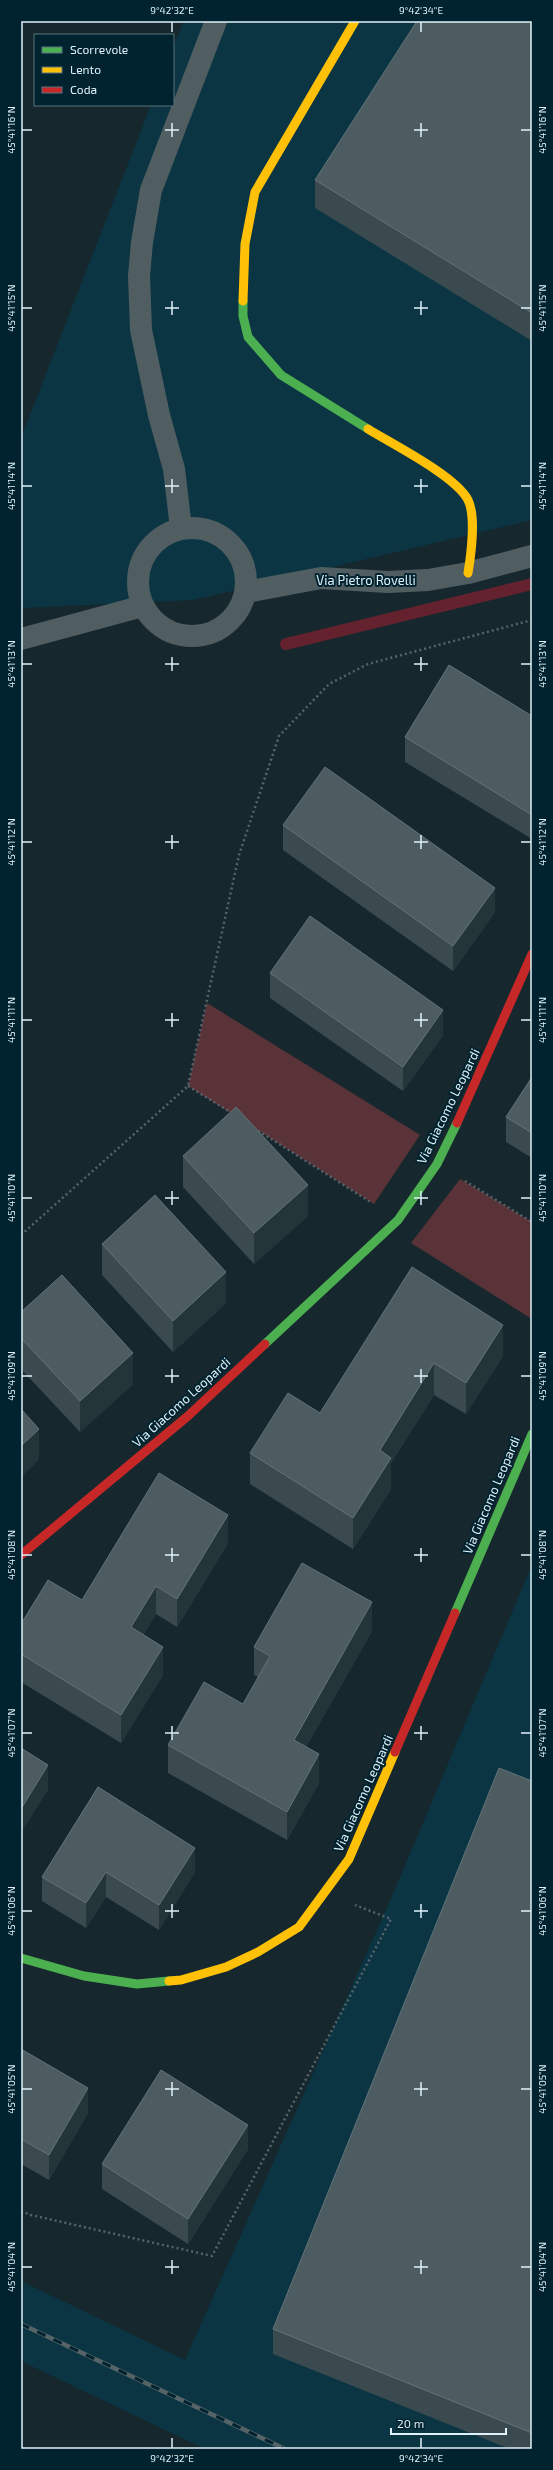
<svg xmlns="http://www.w3.org/2000/svg" width="553" height="2470" font-family="'Exo 2',sans-serif">
<style>
.built{fill:#0b3543}
.green{fill:#5a3339}
.lines{fill:none;stroke-linecap:round;stroke-linejoin:round}
.stream{stroke:#64212e;stroke-width:12}
.path{stroke:#57646a;stroke-width:2.5;stroke-dasharray:2 3;stroke-linecap:butt}
.street{stroke:#505e62;stroke-width:22}
.fast{stroke:#4caf50;stroke-width:9}
.slow{stroke:#ffc107;stroke-width:9}
.jam{stroke:#c62828;stroke-width:9}
.rail-casing{stroke:#566468;stroke-width:4.5}
.rail{stroke:#01232f;stroke-width:3;stroke-dasharray:9;stroke-linecap:butt}
.wall{fill:#3a4a4f}
.shaded-wall{fill:#24353a}
.building{fill:#4c5c61;stroke:#637379}
.ticks{fill:none;stroke:#dff1f9;stroke-width:1.5}
.labels{text-anchor:middle;dominant-baseline:central;stroke-width:4;stroke-linejoin:round;paint-order:stroke}
.street-label{font-size:13px;fill:#dff1f9;stroke:#01232f}
.neatline{fill:none;stroke:#dff1f9;stroke-width:1.5}
.ticks-label{font-size:10px;text-anchor:middle;fill:#dff1f9}
</style>
<rect width="100%" height="100%" fill="#16282e"/>
<g class="built">
<path d="M184,21H532V520L193,600L21,608V438L151,105H173V48Z"/>
<path d="M532,1565V2449H205L21,2361V2281L185,2360L390,1901Z"/>
</g>
<g class="green">
<path d="M207,1003L420,1135L374,1204L188,1086Z"/>
<path d="M460,1179L532,1222V1319L411,1243Z"/>
</g>
<g class="lines">
<path class="stream" d="M286,644L532,584"/>
<g class="path">
<path d="M188,1086L232,1113"/>
<path d="M254,1128L372,1203"/>
<path d="M465,1181L532,1222"/>
<path d="M21,1235L188,1086L239,855L279,736L329,684L368,664L532,620"/>
<path d="M21,2211L31,2215L212,2256L391,1919L355,1905"/>
</g>
<g class="street">
<circle cx="192" cy="582" r="54"/>
<path d="M181,528L174,469L159,415L141,330L139,276L142,242L151,190L216,21"/>
<path d="M246,592L321,578L388,582L428,580L468,573L532,556"/>
<path d="M21,639L143,606"/>
</g>
<g class="fast">
<path d="M243,301V316L248,337L281,375L368,429"/>
<path d="M265,1344L398,1220L437,1164L457,1123"/>
<path d="M455,1613L532,1434"/>
<path d="M21,1958L84,1976L137,1984L169,1981"/>
</g>
<g class="slow">
<path d="M243,301L245,244L255,192L355,21"/>
<path d="M368,429C392,444 456,476 468,500C476,516 471,555 468,573"/>
<path d="M169,1981L181,1980L226,1967L258,1952L299,1927L349,1859L395,1752"/>
</g>
<g class="jam">
<path d="M457,1123L532,954"/>
<path d="M21,1555L188,1416L265,1344"/>
<path d="M395,1752L455,1613"/>
</g>
<g class="rail-casing">
<path id="rail" d="M21,2324L285,2449"/>
</g>
<use href="#rail" class="rail"/>
</g>
<g class="wall">
<path d="M532,21V341L315,208V180Z"/>
<path d="M532,716V839L405,762V737Z"/>
<path d="M283,825L495,912L453,971L283,850Z"/>
<path d="M270,973L443,1035L403,1091L270,998Z"/>
<path d="M532,1077V1158L506,1142V1117Z"/>
<path d="M183,1156L308,1216L254,1264L183,1187Z"/>
<path d="M102,1244L226,1303L173,1352L102,1275Z"/>
<path d="M412,1267L503,1356L466,1414L434,1395L391,1463V1489L353,1549L250,1484V1453L320,1413Z"/>
<path d="M21,1312L133,1384L80,1432L21,1369Z"/>
<path d="M228,1543L177,1627L156,1614L143,1635L163,1675L121,1743L21,1682V1624Z"/>
<path d="M372,1631L306,1747L319,1783L287,1840L168,1773V1745L243,1704L258,1677L254,1675V1647Z"/>
<path d="M532,1781V2449H510L273,2354V2329Z"/>
<path d="M98,1787L195,1872L159,1930L106,1897L86,1928L42,1901V1877Z"/>
<path d="M21,2049L88,2113L49,2180L21,2164Z"/>
<path d="M248,2149L188,2244L102,2189V2164Z"/>
</g>
<g class="shaded-wall">
<path d="M495,888V912L453,971V946Z"/>
<path d="M443,1010V1035L403,1091V1067Z"/>
<path d="M308,1185V1216L254,1264V1233Z"/>
<path d="M226,1272V1303L173,1352V1321Z"/>
<path d="M503,1325V1356L466,1414V1383Z"/>
<path d="M133,1353V1384L80,1432V1401Z"/>
<path d="M434,1363V1395L391,1463V1489L353,1549V1518L380,1450Z"/>
<path d="M39,1429V1460L21,1477V1446Z"/>
<path d="M228,1515V1543L177,1627V1599Z"/>
<path d="M156,1586V1614L131,1656V1627Z"/>
<path d="M372,1602V1631L294,1768V1740Z"/>
<path d="M163,1647V1675L121,1743V1715Z"/>
<path d="M319,1754V1783L287,1840V1812Z"/>
<path d="M48,1765V1790L21,1833V1809Z"/>
<path d="M195,1848V1872L159,1930V1905Z"/>
<path d="M106,1872V1897L86,1928V1903Z"/>
<path d="M88,2088V2113L49,2180V2155Z"/>
<path d="M248,2125V2149L188,2244V2219Z"/>
</g>
<g class="building">
<path d="M417,21H532V313L315,180Z"/>
<path d="M449,665L532,716V815L405,737Z"/>
<path d="M325,767L495,888L453,946L283,825Z"/>
<path d="M310,916L443,1010L403,1067L270,973Z"/>
<path d="M532,1077V1133L506,1117Z"/>
<path d="M236,1107L308,1185L254,1233L183,1156Z"/>
<path d="M155,1195L226,1272L173,1321L102,1244Z"/>
<path d="M412,1267L503,1325L466,1383L434,1363L380,1450L391,1458L353,1518L250,1453L288,1393L320,1413Z"/>
<path d="M62,1275L133,1353L80,1401L21,1338V1312Z"/>
<path d="M21,1409L39,1429L21,1446Z"/>
<path d="M159,1473L228,1515L177,1599L156,1586L131,1627L163,1647L121,1715L21,1654V1624L48,1580L82,1600Z"/>
<path d="M302,1563L372,1602L294,1740L319,1754L287,1812L168,1745L204,1682L243,1704L270,1656L254,1647Z"/>
<path d="M21,1748L48,1765L21,1809Z"/>
<path d="M499,1768L532,1781V2433L273,2329Z"/>
<path d="M98,1787L195,1848L159,1905L106,1872L86,1903L42,1877Z"/>
<path d="M21,2049L88,2088L49,2155L21,2139Z"/>
<path d="M161,2070L248,2125L188,2219L102,2164Z"/>
</g>
<path class="ticks" d="M172,22V32M421,22V32M172,123V137M421,123V137M22,130H32M165,130H179M414,130H428M521,130H531M172,301V315M421,301V315M22,308H32M165,308H179M414,308H428M521,308H531M172,479V493M421,479V493M22,486H32M165,486H179M414,486H428M521,486H531M172,657V671M421,657V671M22,664H32M165,664H179M414,664H428M521,664H531M172,835V849M421,835V849M22,842H32M165,842H179M414,842H428M521,842H531M172,1013V1027M421,1013V1027M22,1020H32M165,1020H179M414,1020H428M521,1020H531M172,1191V1205M421,1191V1205M22,1198H32M165,1198H179M414,1198H428M521,1198H531M172,1369V1383M421,1369V1383M22,1376H32M165,1376H179M414,1376H428M521,1376H531M172,1548V1562M421,1548V1562M22,1555H32M165,1555H179M414,1555H428M521,1555H531M172,1726V1740M421,1726V1740M22,1733H32M165,1733H179M414,1733H428M521,1733H531M172,1904V1918M421,1904V1918M22,1911H32M165,1911H179M414,1911H428M521,1911H531M172,2082V2096M421,2082V2096M22,2089H32M165,2089H179M414,2089H428M521,2089H531M172,2260V2274M421,2260V2274M22,2267H32M165,2267H179M414,2267H428M521,2267H531M172,2438V2448M421,2438V2448"/>
<g class="labels">
<g class="street-label">
<text x="366" y="580">Via Pietro Rovelli</text>
<text transform="translate(448 1106) rotate(-64)">Via Giacomo Leopardi</text>
<text transform="translate(181 1402) rotate(-42)">Via Giacomo Leopardi</text>
<text transform="translate(491 1495) rotate(-67)">Via Giacomo Leopardi</text>
<text transform="translate(363 1793) rotate(-66)">Via Giacomo Leopardi</text>
</g>
</g>
<rect width="553" height="2470" fill="none" stroke="#01232f" stroke-width="44"/>
<rect x="34" y="34" width="140" height="72" fill="#01232f" stroke="#5a7580"/>
<rect x="42" y="47" width="20" height="6" fill="#4caf50" stroke="#5a7580"/>
<text x="70" y="54" font-size="12" fill="#dff1f9">Scorrevole</text>
<rect x="42" y="67" width="20" height="6" fill="#ffc107" stroke="#5a7580"/>
<text x="70" y="74" font-size="12" fill="#dff1f9">Lento</text>
<rect x="42" y="87" width="20" height="6" fill="#c62828" stroke="#5a7580"/>
<text x="70" y="94" font-size="12" fill="#dff1f9">Coda</text>
<path d="M391 2428v6h115v-6" fill="none" stroke="#dff1f9" stroke-width="2"/>
<text x="397" y="2428" font-size="12" fill="#dff1f9" stroke="#01232f" stroke-width="3" paint-order="stroke">20 m</text>
<rect x="22" y="22" width="509" height="2426" class="neatline"/>
<g class="ticks-label">
<text x="172" y="14">9°42'32"E</text>
<text x="421" y="14">9°42'34"E</text>
<text transform="translate(11 130) rotate(-90)" y="4">45°41'16"N</text>
<text transform="translate(542 130) rotate(-90)" y="4">45°41'16"N</text>
<text transform="translate(11 308) rotate(-90)" y="4">45°41'15"N</text>
<text transform="translate(542 308) rotate(-90)" y="4">45°41'15"N</text>
<text transform="translate(11 486) rotate(-90)" y="4">45°41'14"N</text>
<text transform="translate(542 486) rotate(-90)" y="4">45°41'14"N</text>
<text transform="translate(11 664) rotate(-90)" y="4">45°41'13"N</text>
<text transform="translate(542 664) rotate(-90)" y="4">45°41'13"N</text>
<text transform="translate(11 842) rotate(-90)" y="4">45°41'12"N</text>
<text transform="translate(542 842) rotate(-90)" y="4">45°41'12"N</text>
<text transform="translate(11 1020) rotate(-90)" y="4">45°41'11"N</text>
<text transform="translate(542 1020) rotate(-90)" y="4">45°41'11"N</text>
<text transform="translate(11 1198) rotate(-90)" y="4">45°41'10"N</text>
<text transform="translate(542 1198) rotate(-90)" y="4">45°41'10"N</text>
<text transform="translate(11 1376) rotate(-90)" y="4">45°41'09"N</text>
<text transform="translate(542 1376) rotate(-90)" y="4">45°41'09"N</text>
<text transform="translate(11 1555) rotate(-90)" y="4">45°41'08"N</text>
<text transform="translate(542 1555) rotate(-90)" y="4">45°41'08"N</text>
<text transform="translate(11 1733) rotate(-90)" y="4">45°41'07"N</text>
<text transform="translate(542 1733) rotate(-90)" y="4">45°41'07"N</text>
<text transform="translate(11 1911) rotate(-90)" y="4">45°41'06"N</text>
<text transform="translate(542 1911) rotate(-90)" y="4">45°41'06"N</text>
<text transform="translate(11 2089) rotate(-90)" y="4">45°41'05"N</text>
<text transform="translate(542 2089) rotate(-90)" y="4">45°41'05"N</text>
<text transform="translate(11 2267) rotate(-90)" y="4">45°41'04"N</text>
<text transform="translate(542 2267) rotate(-90)" y="4">45°41'04"N</text>
<text x="172" y="2462">9°42'32"E</text>
<text x="421" y="2462">9°42'34"E</text>
</g>
</svg>
